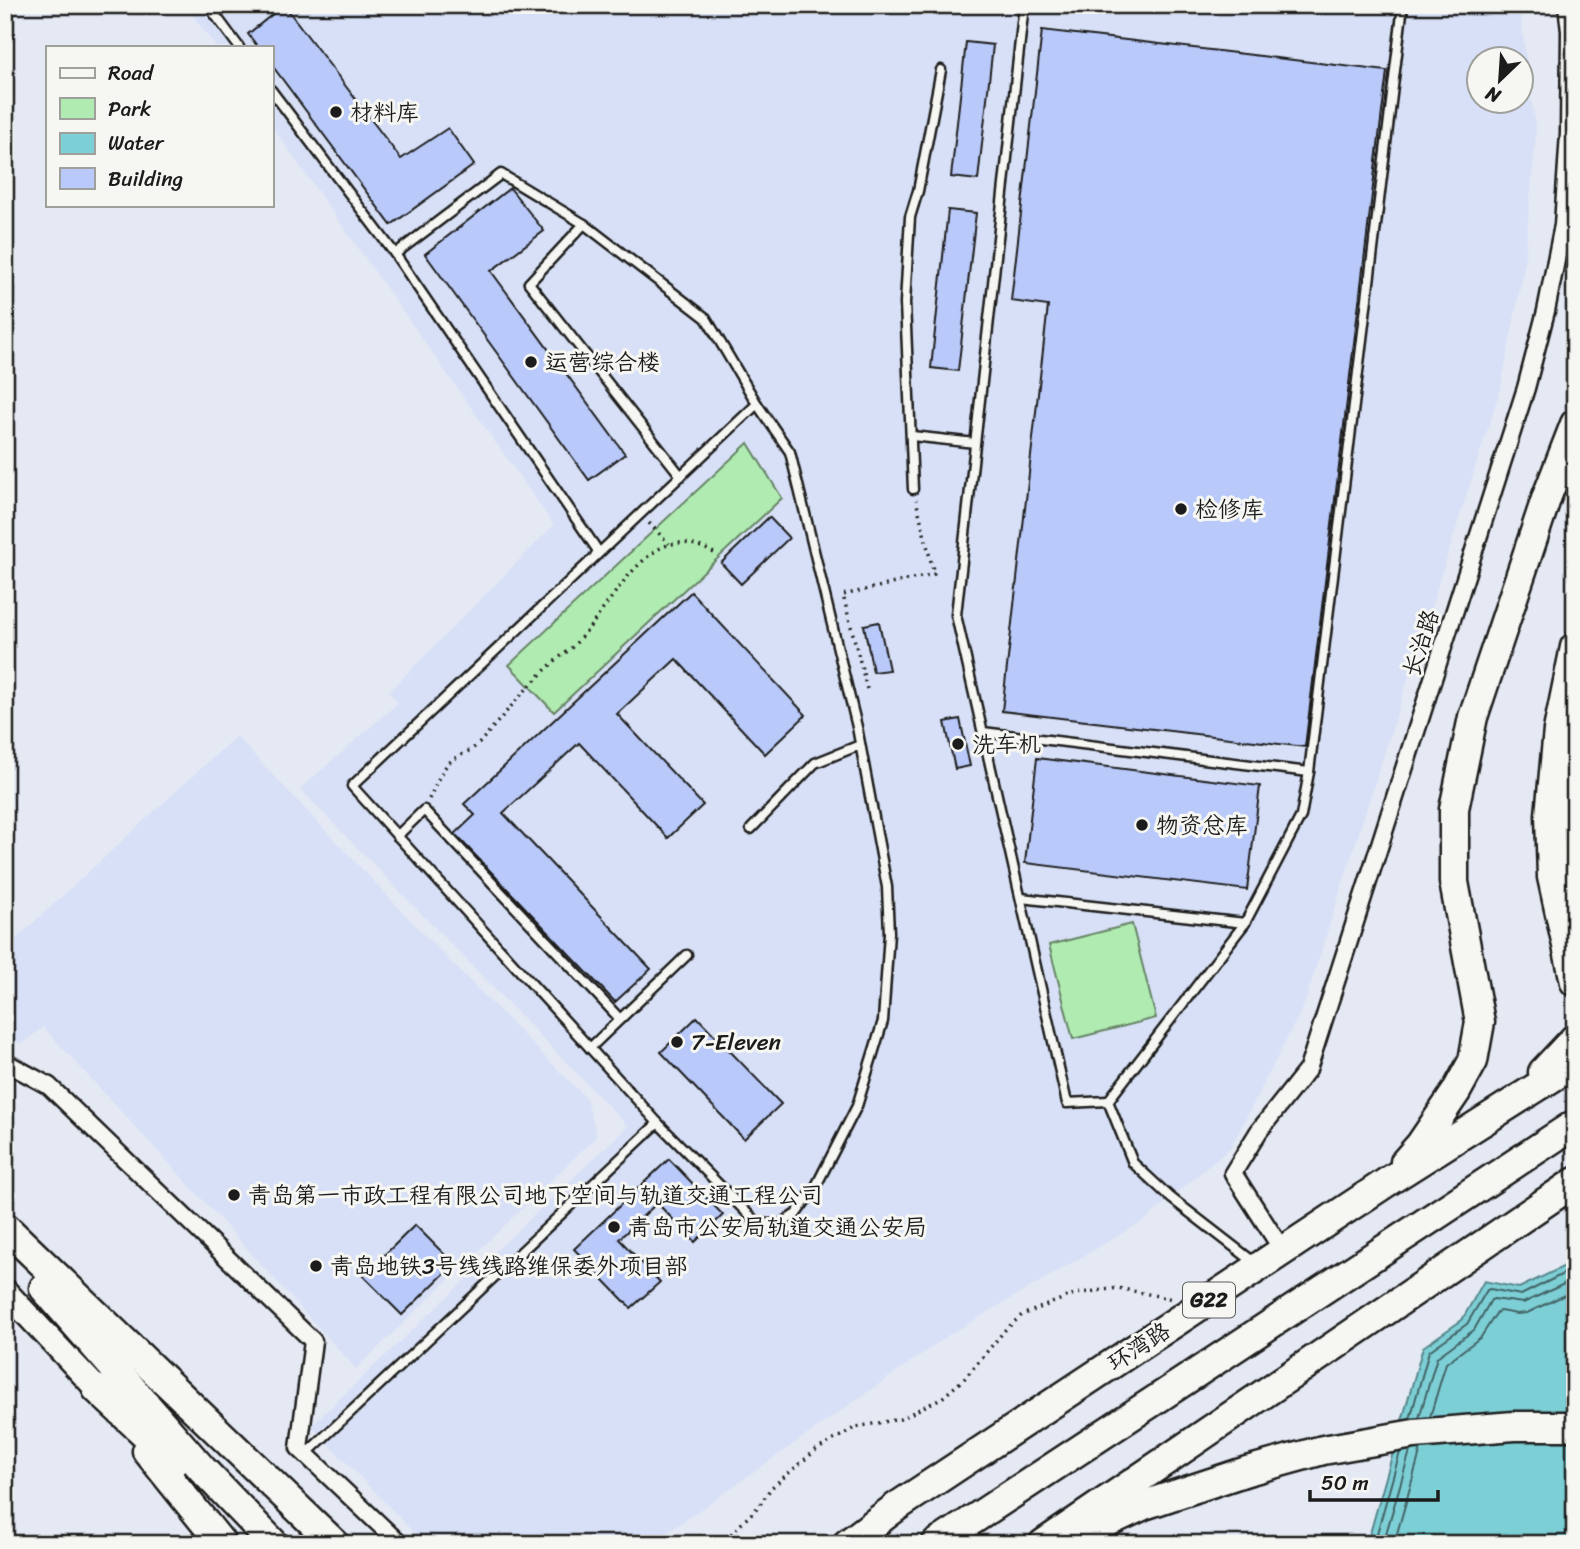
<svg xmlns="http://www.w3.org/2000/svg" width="1580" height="1549" font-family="Sriracha,'LXGW WenKai TC',sans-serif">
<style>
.built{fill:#d7e0f6;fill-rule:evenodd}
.green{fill:#b0ebb1;stroke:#668466;stroke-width:2}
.water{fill:#7dcfd6;stroke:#56878c;stroke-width:2}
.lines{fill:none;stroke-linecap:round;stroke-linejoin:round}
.shore{stroke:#436466;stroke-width:2}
.building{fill:#b9cafa;stroke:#1c1c1c;stroke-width:2}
.lane-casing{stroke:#1c1c1c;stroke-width:13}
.street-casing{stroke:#1c1c1c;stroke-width:21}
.secondary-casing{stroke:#1c1c1c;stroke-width:28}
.highway-casing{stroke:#1c1c1c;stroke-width:33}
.path{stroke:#1c1c1c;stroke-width:3.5;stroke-dasharray:2 5;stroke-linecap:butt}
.lane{stroke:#f6f6f2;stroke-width:8}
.street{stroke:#f6f6f2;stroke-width:16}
.secondary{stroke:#f6f6f2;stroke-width:23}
.highway{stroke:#f6f6f2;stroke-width:28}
.poi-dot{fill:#1c1c1c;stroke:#f6f6f2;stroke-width:2.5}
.labels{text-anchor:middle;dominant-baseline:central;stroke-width:6;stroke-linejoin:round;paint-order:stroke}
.shield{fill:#f6f6f2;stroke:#5d5d5c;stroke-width:2}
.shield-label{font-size:21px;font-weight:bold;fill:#1c1c1c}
.poi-label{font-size:23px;fill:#1c1c1c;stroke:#f6f6f2;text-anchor:start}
.street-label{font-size:23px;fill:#1c1c1c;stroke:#f6f6f2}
</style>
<rect width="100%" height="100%" fill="#e4e9f4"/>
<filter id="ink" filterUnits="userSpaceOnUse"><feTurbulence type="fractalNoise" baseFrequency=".0143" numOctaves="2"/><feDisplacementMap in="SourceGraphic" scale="14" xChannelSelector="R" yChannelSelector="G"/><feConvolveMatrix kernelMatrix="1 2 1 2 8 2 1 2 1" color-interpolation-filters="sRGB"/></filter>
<g filter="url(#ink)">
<g class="built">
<path d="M185,5H1519L1536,133L1524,267L1501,387L1304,1005L1231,1147L1145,1220L949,1335L651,1544H425L311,1426L628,1126L300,789L398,703L389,692L554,525L271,125V47H216ZM1478,60H1520V102H1478Z"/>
<path d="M236,736L432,943L586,1098L597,1136L356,1369L191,1187L43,1027L22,1044L12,1040L5,1035V949Z"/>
</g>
<g class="green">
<path d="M748,443L782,498L554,712L509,665Z"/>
<path d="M1132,924L1156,1018L1073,1039L1049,945Z"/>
</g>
<path class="water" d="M1575,1259V1544H1367L1423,1347L1462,1320L1484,1281L1519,1288L1567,1265Z"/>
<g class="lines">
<g class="shore">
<path d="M1430,1417L1446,1363L1481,1337L1497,1312L1500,1311L1517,1314L1527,1313L1575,1290"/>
<path d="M1419,1418L1437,1357L1474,1330L1491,1300L1494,1299L1523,1303L1575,1279"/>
<path d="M1410,1419L1429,1351L1467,1324L1487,1290L1490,1289L1521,1295L1575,1268"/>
<path d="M1374,1544L1400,1452"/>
<path d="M1383,1544L1410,1451"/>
<path d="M1394,1544L1421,1449"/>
</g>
</g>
<g class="building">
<path d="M284,5L401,159L448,128L474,165L391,225L271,64V47H258L248,34Z"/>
<path d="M1042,30L1387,71L1305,747L1002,711L1048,306L1011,301Z"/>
<path d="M966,42L993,45L978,180L951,177Z"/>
<path d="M510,188L544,231L491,271L625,454L589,480L425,254Z"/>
<path d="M948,210L976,213L958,371L931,368Z"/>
<path d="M769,517L789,538L741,584L721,563Z"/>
<path d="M691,592L806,715L765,754L676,659L617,714L703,805L668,838L579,743L503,813L651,969L615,1002L455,834L475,815L464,804Z"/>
<path d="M879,622L889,670L873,672L864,625Z"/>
<path d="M960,719L970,766L955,769L945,722Z"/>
<path d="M1037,758L1260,786L1247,890L1025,863Z"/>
<path d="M697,1017L781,1104L744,1139L661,1052Z"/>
<path d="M669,1159L723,1215L695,1242L657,1203L619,1239L660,1282L631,1308L574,1249Z"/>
<path d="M415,1225L454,1264L402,1315L363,1276Z"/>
</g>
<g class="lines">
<g class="lane-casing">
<g id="lane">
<path d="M208,5L239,47"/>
<path d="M1024,5L956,615L1067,1103L1108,1101L1133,1163L1171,1198L1255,1263"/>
<path d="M271,90L395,254L598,551L595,556"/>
<path d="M584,224L706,318L757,404L790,452L857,727L887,887L889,933L883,1021L857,1106L815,1188L796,1214L781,1224H767L755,1221L658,1123"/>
<path d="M395,254L501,174L584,224L529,283L681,476"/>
<path d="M912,436L975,443"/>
<path d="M913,489L905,303L910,217L918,191L941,70"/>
<path d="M983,732L1309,772"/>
<path d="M751,829L815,763L860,745"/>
<path d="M397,836L424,810L620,1019"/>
<path d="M1021,898L1245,923"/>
<path d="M590,1048L687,955"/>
<path d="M1108,1101L1245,923L1301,816L1309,772L1403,5"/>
<path d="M306,1454L658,1123L352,786L757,404"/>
</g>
</g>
<g class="street-casing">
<g id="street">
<path d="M5,1062L49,1086L313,1341L299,1448L400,1544"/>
<path d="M1283,1251L1233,1173L1259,1131L1308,1069L1526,388L1546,311L1563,225L1569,133L1570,31L1567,5"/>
</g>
</g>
<g class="secondary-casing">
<path id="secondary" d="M5,1291L97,1389"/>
</g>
<g class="highway-casing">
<g id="highway">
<path d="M1575,647L1558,730L1550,815L1552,877L1575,982"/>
<path d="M1543,1072L1575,1038"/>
<path d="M1405,1162L1420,1145L1456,1092L1473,1061L1480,1022L1454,882V809L1473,717L1547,496L1575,424"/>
<path d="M5,1227L335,1544"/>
<path d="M44,1288L203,1470L274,1544"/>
<path d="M97,1389L157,1445L174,1462"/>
<path d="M147,1451L222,1544"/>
<path d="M1080,1535L1144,1505L1247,1471L1323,1450L1414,1434L1514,1426H1575"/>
<path d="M847,1544L896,1507L1387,1182L1575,1063"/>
<path d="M936,1544L1575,1124"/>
<path d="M1043,1544L1575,1182"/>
</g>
</g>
<g class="path">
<path d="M649,523L669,544"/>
<path d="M867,689L843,595L934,574L916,500"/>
<path d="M429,799C435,787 440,771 450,762C460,754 473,751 481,741C504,715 527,686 554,662C560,656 568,652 574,645C603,616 620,576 654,552C674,538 694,542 714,553"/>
<path d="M721,1544L759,1506L771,1488L816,1450L856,1427L900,1419L943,1397L965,1378L1005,1330L1022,1315L1074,1294L1118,1288L1173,1299"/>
</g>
<use href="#lane" class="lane"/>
<use href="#street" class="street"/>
<use href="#secondary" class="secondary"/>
<use href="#highway" class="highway"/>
</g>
</g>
<g class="poi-dot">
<circle cx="336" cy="112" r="7"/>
<circle cx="531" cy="362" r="7"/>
<circle cx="1181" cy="509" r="7"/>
<circle cx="958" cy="744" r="7"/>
<circle cx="1142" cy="825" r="7"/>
<circle cx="677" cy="1042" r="7"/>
<circle cx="234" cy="1195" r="7"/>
<circle cx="614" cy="1227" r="7"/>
<circle cx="316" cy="1266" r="7"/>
</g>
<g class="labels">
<rect class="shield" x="1183" y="1282.5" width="52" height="35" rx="5"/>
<g class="shield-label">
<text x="1209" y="1300">G22</text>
</g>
<g class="poi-label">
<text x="350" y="112">材料库</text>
<text x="545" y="362">运营综合楼</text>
<text x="1195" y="509">检修库</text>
<text x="972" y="744">洗车机</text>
<text x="1156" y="825">物资总库</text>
<text x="691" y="1042">7-Eleven</text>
<text x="248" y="1195">青岛第一市政工程有限公司地下空间与轨道交通工程公司</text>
<text x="628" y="1227">青岛市公安局轨道交通公安局</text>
<text x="330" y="1266">青岛地铁3号线线路维保委外项目部</text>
</g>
<g class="street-label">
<text transform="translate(1421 643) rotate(-72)">长治路</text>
<text transform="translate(1139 1347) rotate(-33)">环湾路</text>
</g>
</g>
<rect width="1580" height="1549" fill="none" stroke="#f6f6f2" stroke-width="28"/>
<rect x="14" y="14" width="1552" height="1521" fill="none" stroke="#1c1c1c" stroke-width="2.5" filter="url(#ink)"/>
<rect x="46" y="46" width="228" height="161" fill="#f6f6f2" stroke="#9f9f9c" stroke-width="2"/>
<rect x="60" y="68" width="35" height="10" fill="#f6f6f2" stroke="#9f9f9c" stroke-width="2"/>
<text x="108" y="80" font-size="21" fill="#1c1c1c">Road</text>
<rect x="60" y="98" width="35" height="21" fill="#b0ebb1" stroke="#9f9f9c" stroke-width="2"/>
<text x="108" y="116" font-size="21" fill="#1c1c1c">Park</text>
<rect x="60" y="133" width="35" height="21" fill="#7dcfd6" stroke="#9f9f9c" stroke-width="2"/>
<text x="108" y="150" font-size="21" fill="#1c1c1c">Water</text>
<rect x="60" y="168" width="35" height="21" fill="#b9cafa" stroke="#9f9f9c" stroke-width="2"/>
<text x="108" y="186" font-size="21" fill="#1c1c1c">Building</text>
<g transform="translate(1500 80) rotate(205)"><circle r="33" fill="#f6f6f2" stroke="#9f9f9c" stroke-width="2"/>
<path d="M0-5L12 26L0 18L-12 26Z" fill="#1c1c1c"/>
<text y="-10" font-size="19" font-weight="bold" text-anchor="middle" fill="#1c1c1c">N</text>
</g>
<path d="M1310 1490v10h128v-10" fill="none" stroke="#1c1c1c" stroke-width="3.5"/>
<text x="1321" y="1490" font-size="21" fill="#1c1c1c" stroke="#f6f6f2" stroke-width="5" paint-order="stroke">50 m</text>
</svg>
